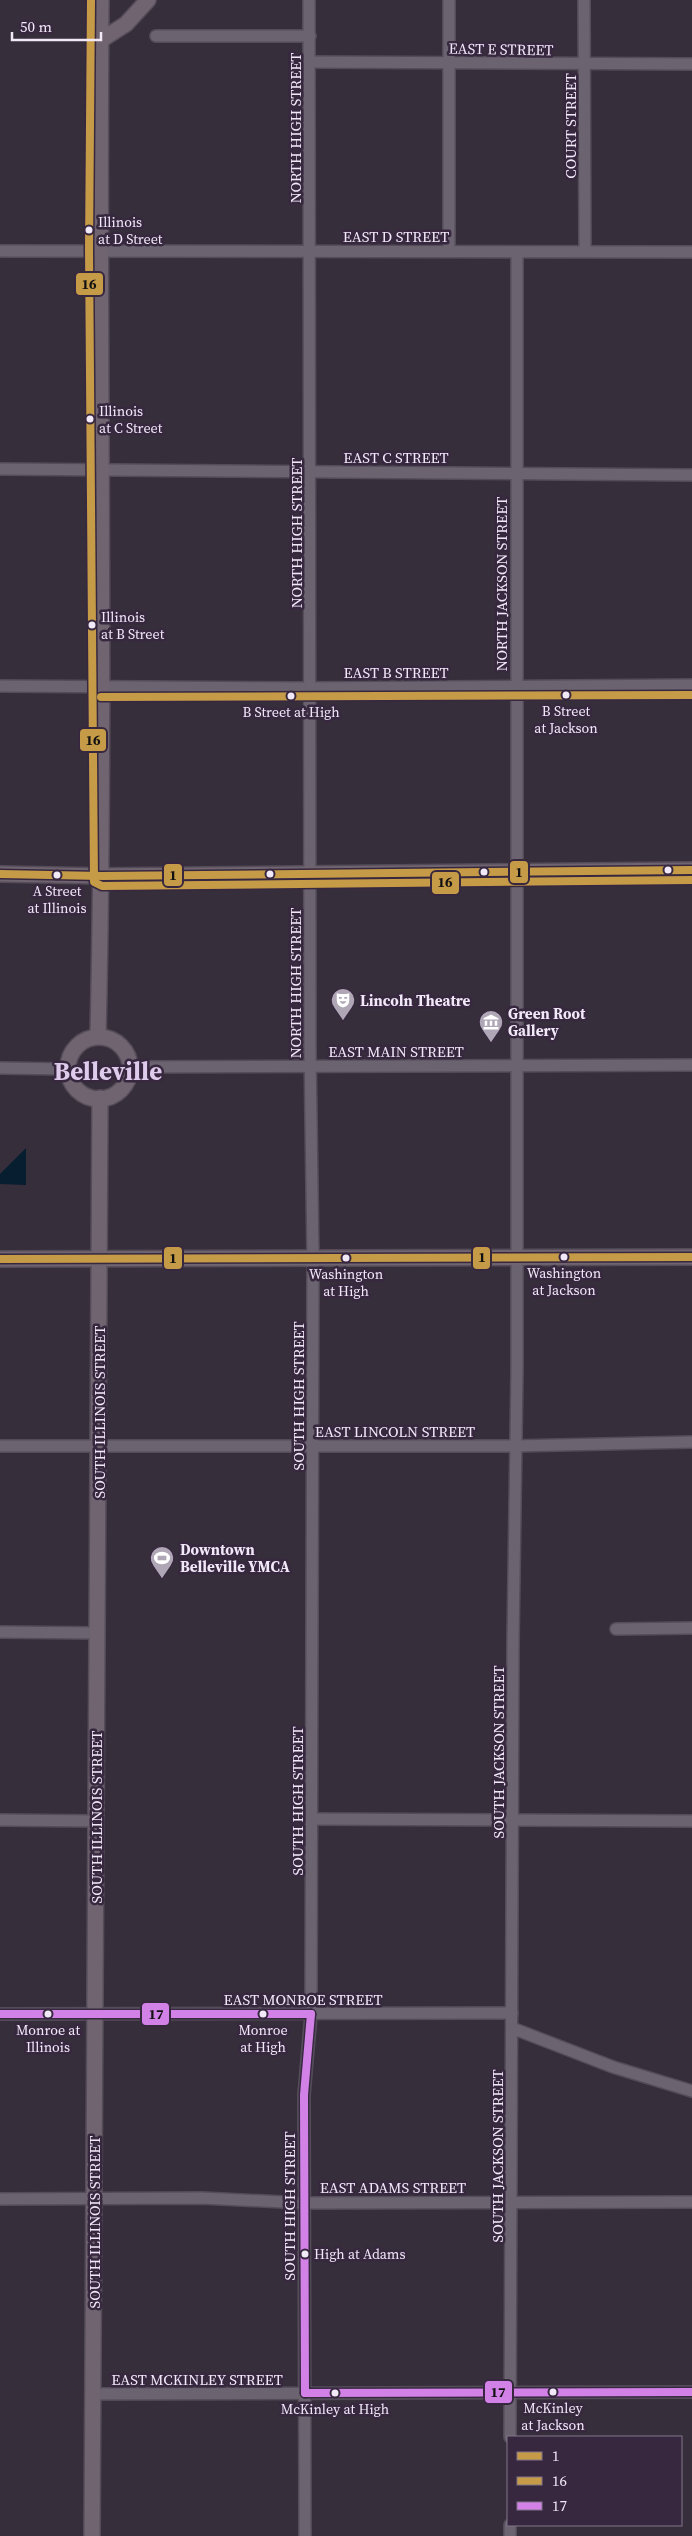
<svg xmlns="http://www.w3.org/2000/svg" width="692" height="2536" font-family="'Source Serif 4',serif">
<style>
.water{fill:#071d30}
.lines{fill:none;stroke-linecap:round;stroke-linejoin:round}
.minor-casing{stroke:#544d59;stroke-width:14}
.major-casing{stroke:#544d59;stroke-width:18}
.minor{stroke:#6b6470;stroke-width:11}
.major{stroke:#6f646f;stroke-width:15}
.bus-1-casing{stroke:#372840;stroke-width:11}
.bus-2-casing{stroke:#372840;stroke-width:11}
.bus-3-casing{stroke:#372840;stroke-width:11}
.bus-1{stroke:#c69b47;stroke-width:8}
.bus-2{stroke:#c69b47;stroke-width:8}
.bus-3{stroke:#d282e7;stroke-width:8}
.bus-dot{fill:#f1e8f8;stroke:#372840;stroke-width:2}
.labels{text-anchor:middle;dominant-baseline:central;stroke-width:5;stroke-linejoin:round;paint-order:stroke}
.bus-label{font-size:14px;fill:#f1e8f8;stroke:#372840}
.street-label{font-size:15px;fill:#f1e8f8;stroke:#372840}
.poi-label{font-size:15px;font-weight:bold;fill:#f1e8f8;stroke:#372840;text-anchor:start}
.town-label{font-size:25px;font-weight:bold;fill:#dfcbeb;stroke:#372840}
.line-badge{stroke:#372840;stroke-width:2}
.pale-badge-label{font-size:14px;text-anchor:middle;font-weight:bold;fill:#111}
</style>
<rect width="100%" height="100%" fill="#362e3a"/>
<path class="water" d="M26,1148V1185L0,1184V1174Z"/>
<g class="lines">
<g class="minor-casing">
<g id="minor">
<path d="M449,0V251"/>
<path d="M584,0L585,251"/>
<path d="M156,36H310"/>
<path d="M310,62L692,64"/>
<path d="M0,251L692,252"/>
<path d="M0,469L692,475"/>
<path d="M0,686L311,688L692,685"/>
<path d="M130,1067L692,1065"/>
<path d="M0,1068L68,1069"/>
<path d="M0,1446H515L692,1442"/>
<path d="M616,1629L692,1628"/>
<path d="M0,1632L97,1633"/>
<path d="M312,1819L692,1821"/>
<path d="M0,1820L96,1821"/>
<path d="M0,2014L512,2013"/>
<path d="M512,2028L613,2067L692,2091"/>
<path d="M0,2199L202,2198L303,2203L692,2202"/>
<path d="M93,2394L692,2392"/>
<path d="M510,2437L513,1642L517,1371V252"/>
<path d="M510,2525V2536"/>
<path d="M305,2536L304,2095L311,2014L313,1258L310,1050L309,0"/>
</g>
</g>
<g class="major-casing">
<g id="major">
<path d="M101,40L126,24L148,0"/>
<path d="M0,874L102,876L692,870"/>
<path d="M98,1036C106,691 98,345 101,0"/>
<circle cx="99" cy="1068" r="31"/>
<path d="M0,1259L692,1257"/>
<path d="M92,2536L100,1098"/>
</g>
</g>
<use href="#minor" class="minor"/>
<use href="#major" class="major"/>
<g class="bus-1-casing">
<g id="bus-1">
<path d="M0,874L102,876L692,870"/>
<path d="M0,1259L692,1257"/>
</g>
</g>
<g class="bus-2-casing">
<g id="bus-2">
<path d="M91,0L89,249L94,882L102,886L692,880"/>
<path d="M101,697L692,695"/>
</g>
</g>
<g class="bus-3-casing">
<g id="bus-3">
<path d="M0,2014H311"/>
<path d="M305,2393L692,2392"/>
<path d="M305,2393L304,2095L311,2014"/>
</g>
</g>
<use href="#bus-1" class="bus-1"/>
<use href="#bus-2" class="bus-2"/>
<use href="#bus-3" class="bus-3"/>
</g>
<defs>
<g id="theatre-pin" transform="scale(1.25)"><path d="M0 17L-7.5 6A9.5 9.5 0 1 1 7.5 6Z" fill="#b0a7b6" stroke="#372840"/><path d="M-5-5.5Q0-4 5-5.5V0Q5 5 0 6Q-5 5-5 0ZM-3.3-2.5H-1v1.5H-3.3ZM1-2.5H3.3v1.5H1ZM-2.8 1Q0 5.5 2.8 1Z" fill="#fff"/></g>
<g id="museum-pin" transform="scale(1.25)"><path d="M0 17L-7.5 6A9.5 9.5 0 1 1 7.5 6Z" fill="#b0a7b6" stroke="#372840"/><path d="M0-6L6-3V-2H-6V-3ZM-5-1h2V3h-2ZM-1-1h2V3h-2ZM3-1h2V3H3ZM-6 4H6V6H-6Z" fill="#fff"/></g>
<g id="stadium-pin" transform="scale(1.25)"><path d="M0 17L-7.5 6A9.5 9.5 0 1 1 7.5 6Z" fill="#b0a7b6" stroke="#372840"/><path d="M0-5a6.5 5 0 1 0 0 10a6.5 5 0 1 0 0-10ZM-3.5-1.8h7v3.6h-7Z" fill="#fff"/></g>
</defs>
<g fill-rule="evenodd">
<use href="#theatre-pin" x="343" y="1000"/>
<use href="#museum-pin" x="491" y="1022"/>
<use href="#stadium-pin" x="162" y="1558"/>
</g>
<g class="bus-dot">
<circle cx="89" cy="230" r="4.5"/>
<circle cx="90" cy="419" r="4.5"/>
<circle cx="92" cy="625" r="4.5"/>
<circle cx="566" cy="695" r="4.5"/>
<circle cx="291" cy="696" r="4.5"/>
<circle cx="668" cy="870" r="4.5"/>
<circle cx="484" cy="872" r="4.5"/>
<circle cx="270" cy="874" r="4.5"/>
<circle cx="57" cy="875" r="4.5"/>
<circle cx="564" cy="1257" r="4.5"/>
<circle cx="346" cy="1258" r="4.5"/>
<circle cx="48" cy="2014" r="4.5"/>
<circle cx="263" cy="2014" r="4.5"/>
<circle cx="305" cy="2254" r="4.5"/>
<circle cx="553" cy="2392" r="4.5"/>
<circle cx="335" cy="2393" r="4.5"/>
</g>
<g class="labels">
<g class="bus-label">
<text x="98" y="222" text-anchor="start">Illinois<tspan x="98" dy="17">at D Street</tspan></text>
<text x="99" y="411" text-anchor="start">Illinois<tspan x="99" dy="17">at C Street</tspan></text>
<text x="101" y="617" text-anchor="start">Illinois<tspan x="101" dy="17">at B Street</tspan></text>
<text x="566" y="711">B Street<tspan x="566" dy="17">at Jackson</tspan></text>
<text x="291" y="712">B Street at High</text>
<text x="57" y="891">A Street<tspan x="57" dy="17">at Illinois</tspan></text>
<text x="564" y="1273">Washington<tspan x="564" dy="17">at Jackson</tspan></text>
<text x="346" y="1274">Washington<tspan x="346" dy="17">at High</tspan></text>
<text x="48" y="2030">Monroe at<tspan x="48" dy="17">Illinois</tspan></text>
<text x="263" y="2030">Monroe<tspan x="263" dy="17">at High</tspan></text>
<text x="314" y="2254" text-anchor="start">High at Adams</text>
<text x="553" y="2408">McKinley<tspan x="553" dy="17">at Jackson</tspan></text>
<text x="335" y="2409">McKinley at High</text>
</g>
<g class="street-label">
<text transform="translate(501 49) rotate(1)">EAST E STREET</text>
<text transform="translate(570 126) rotate(-90)">COURT STREET</text>
<text transform="translate(295 128) rotate(-90)">NORTH HIGH STREET</text>
<text x="396" y="236">EAST D STREET</text>
<text x="396" y="457">EAST C STREET</text>
<text transform="translate(296 533) rotate(-90)">NORTH HIGH STREET</text>
<text transform="translate(501 584) rotate(-90)">NORTH JACKSON STREET</text>
<text x="396" y="672">EAST B STREET</text>
<text transform="translate(295 983) rotate(-90)">NORTH HIGH STREET</text>
<text x="396" y="1051">EAST MAIN STREET</text>
<text transform="translate(298 1396) rotate(-90)">SOUTH HIGH STREET</text>
<text transform="translate(99 1412) rotate(-90)">SOUTH ILLINOIS STREET</text>
<text x="395" y="1431">EAST LINCOLN STREET</text>
<text transform="translate(498 1752) rotate(-90)">SOUTH JACKSON STREET</text>
<text transform="translate(297 1801) rotate(-90)">SOUTH HIGH STREET</text>
<text transform="translate(96 1817) rotate(-90)">SOUTH ILLINOIS STREET</text>
<text x="303" y="1999">EAST MONROE STREET</text>
<text transform="translate(497 2156) rotate(-90)">SOUTH JACKSON STREET</text>
<text x="393" y="2187">EAST ADAMS STREET</text>
<text transform="translate(289 2206) rotate(-90)">SOUTH HIGH STREET</text>
<text transform="translate(94 2222) rotate(-90)">SOUTH ILLINOIS STREET</text>
<text x="197" y="2379">EAST MCKINLEY STREET</text>
</g>
<g class="poi-label">
<text x="360" y="1000">Lincoln Theatre</text>
<text x="508" y="1013">Green Root<tspan x="508" dy="17">Gallery</tspan></text>
<text x="180" y="1549">Downtown<tspan x="180" dy="17">Belleville YMCA</tspan></text>
</g>
<g class="town-label">
<text x="108" y="1071">Belleville</text>
</g>
</g>
<g class="line-badge">
<rect x="75" y="272" width="29" height="24" rx="5" fill="#c69b47"/>
<rect x="79" y="728" width="28" height="24" rx="5" fill="#c69b47"/>
<rect x="509" y="860" width="20" height="24" rx="5" fill="#c69b47"/>
<rect x="163" y="863" width="20" height="24" rx="5" fill="#c69b47"/>
<rect x="431" y="871" width="29" height="24" rx="5" fill="#c69b47"/>
<rect x="472" y="1246" width="19" height="24" rx="5" fill="#c69b47"/>
<rect x="163" y="1246" width="20" height="24" rx="5" fill="#c69b47"/>
<rect x="141" y="2002" width="29" height="24" rx="5" fill="#d282e7"/>
<rect x="484" y="2380" width="29" height="24" rx="5" fill="#d282e7"/>
</g>
<g class="pale-badge-label">
<text x="89" y="289">16</text>
<text x="93" y="745">16</text>
<text x="519" y="877">1</text>
<text x="173" y="880">1</text>
<text x="445" y="887">16</text>
<text x="482" y="1262">1</text>
<text x="173" y="1263">1</text>
<text x="156" y="2019">17</text>
<text x="498" y="2397">17</text>
</g>
<rect x="507" y="2436" width="175" height="90" fill="#372840" stroke="#81758a"/>
<rect x="517" y="2452" width="25" height="8" fill="#c69b47" stroke="#81758a"/>
<text x="552" y="2461" font-size="15" fill="#f1e8f8">1</text>
<rect x="517" y="2477" width="25" height="8" fill="#c69b47" stroke="#81758a"/>
<text x="552" y="2486" font-size="15" fill="#f1e8f8">16</text>
<rect x="517" y="2502" width="25" height="8" fill="#d282e7" stroke="#81758a"/>
<text x="552" y="2511" font-size="15" fill="#f1e8f8">17</text>
<path d="M12 32v8h89v-8" fill="none" stroke="#f1e8f8" stroke-width="2.5"/>
<text x="20" y="32" font-size="15" fill="#f1e8f8" stroke="#372840" stroke-width="4" paint-order="stroke">50 m</text>
</svg>
